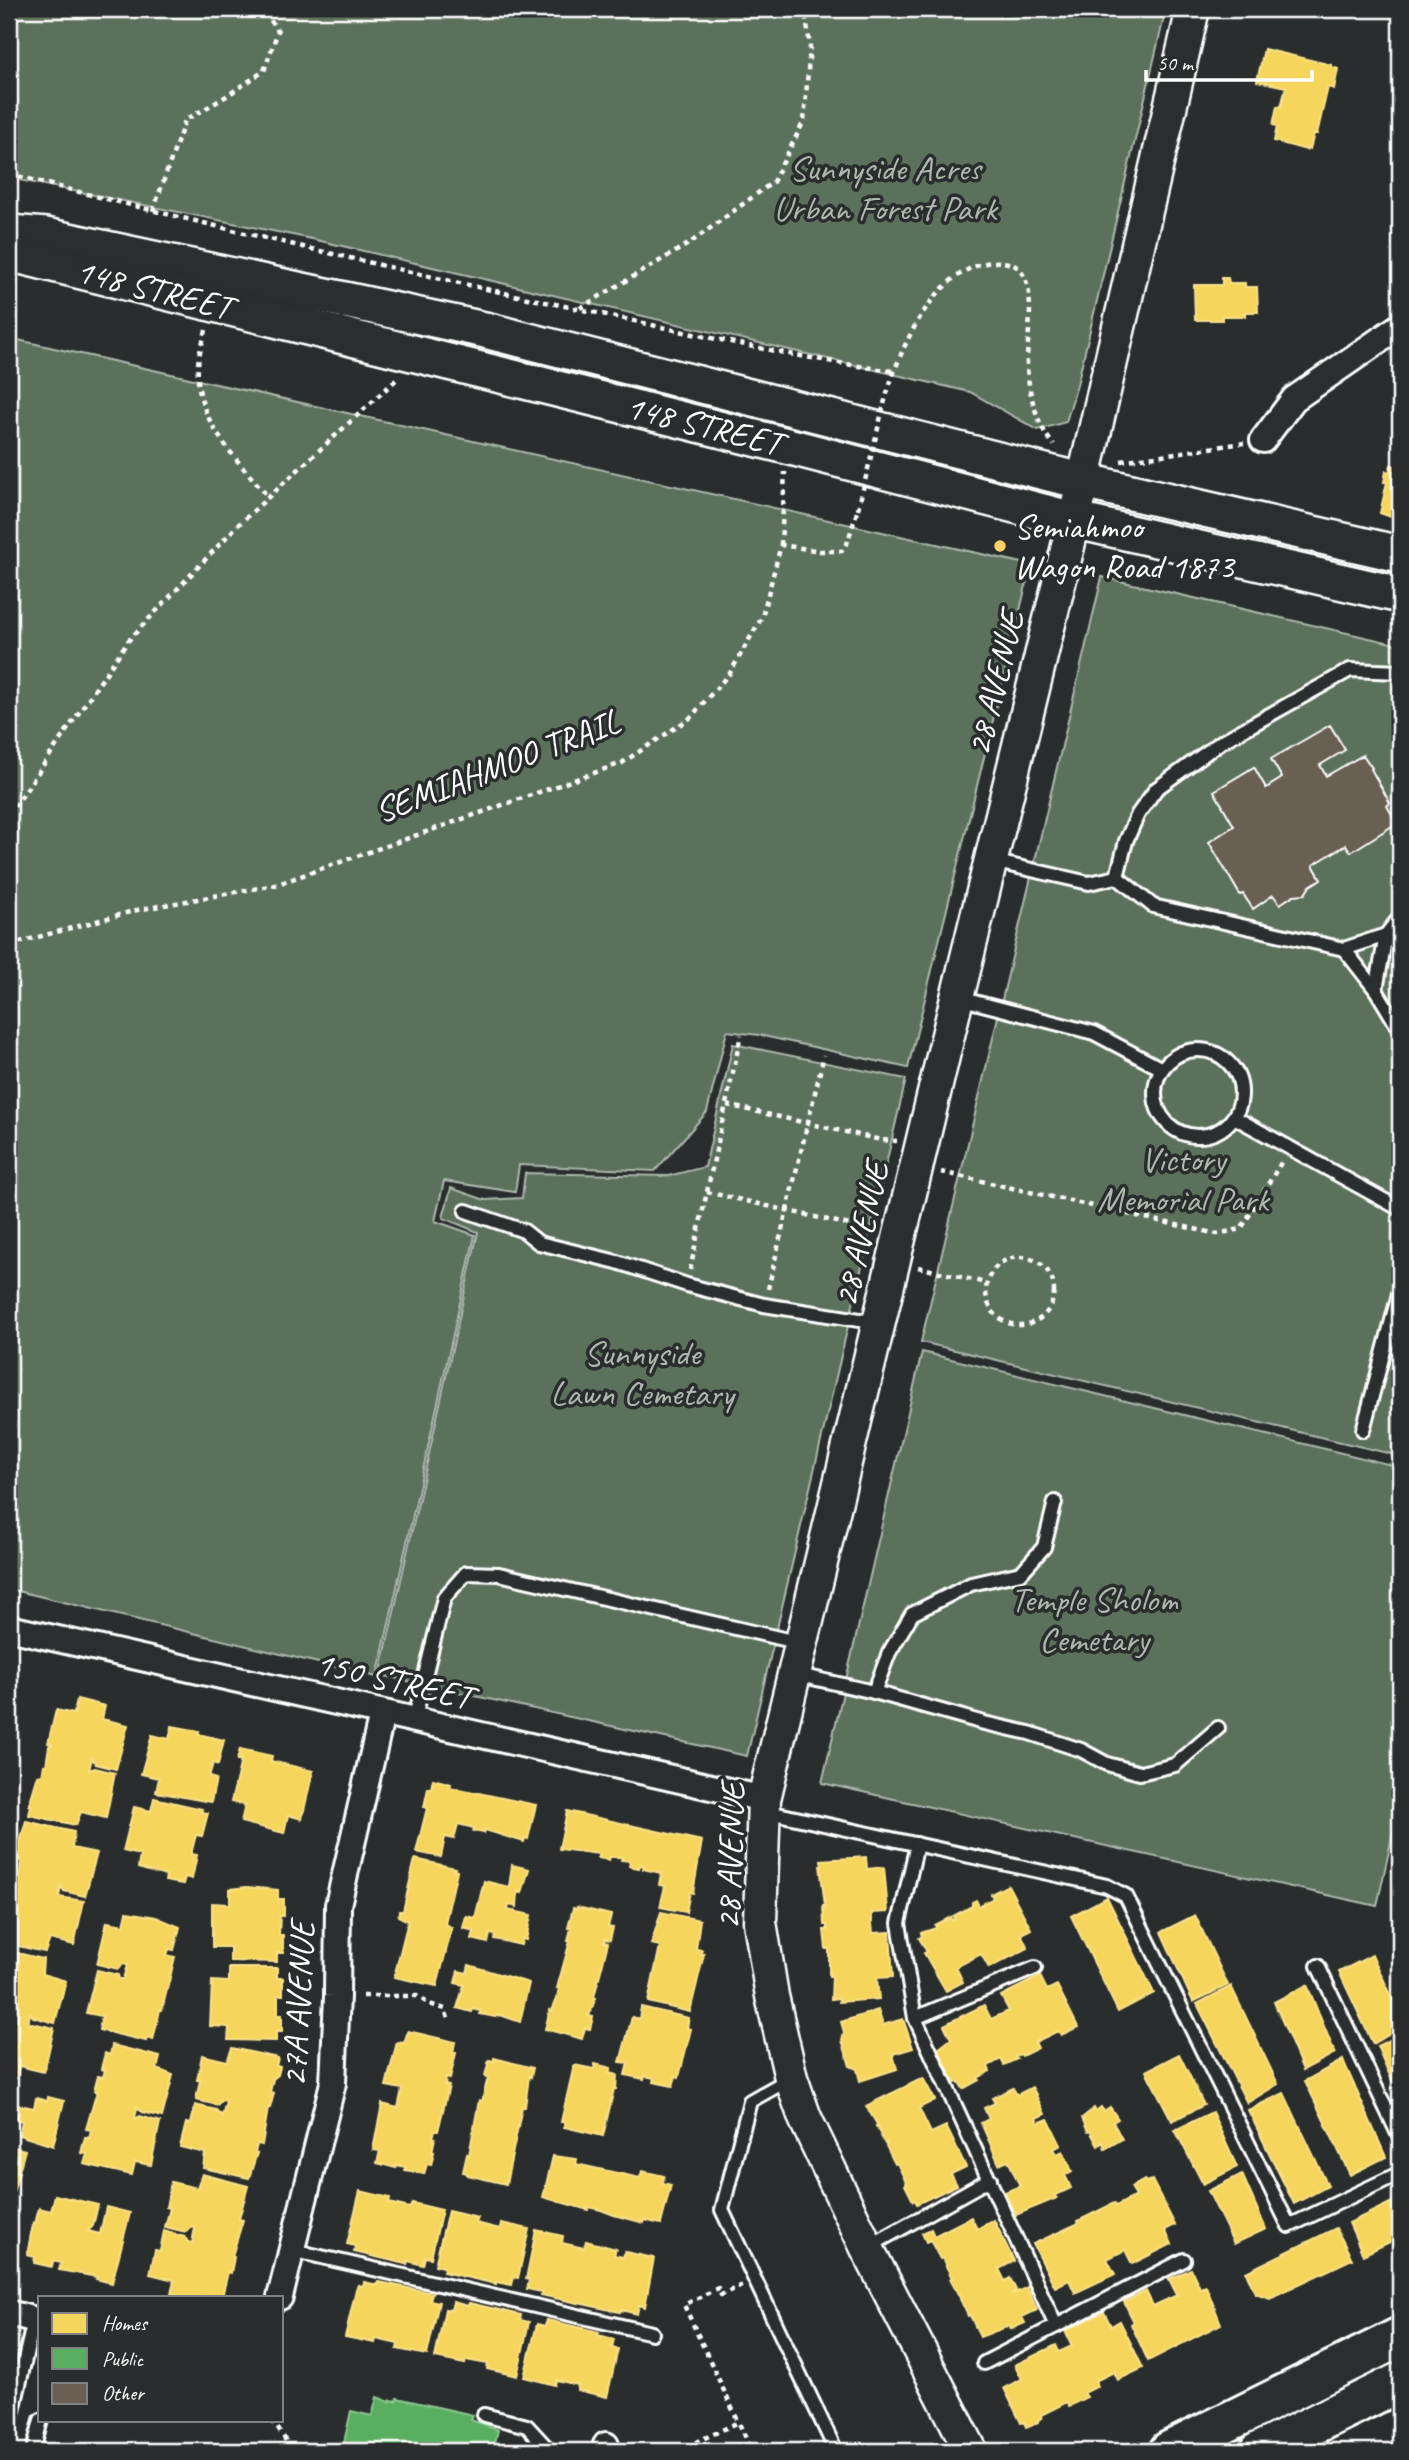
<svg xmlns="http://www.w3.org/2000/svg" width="1409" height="2460" font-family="Caveat,sans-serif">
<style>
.green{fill:#5b715c;stroke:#adb8ae;stroke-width:2}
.homes{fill:#f6d55c;stroke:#f9e28d;stroke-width:2}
.public{fill:#5aae61;stroke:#8cc690;stroke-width:2}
.building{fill:#6b5e52;stroke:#fff;stroke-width:2}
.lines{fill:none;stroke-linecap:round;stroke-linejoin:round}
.service-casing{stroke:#fff;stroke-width:18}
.minor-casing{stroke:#fff;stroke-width:30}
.tertiary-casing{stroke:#fff;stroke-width:37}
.secondary-casing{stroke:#fff;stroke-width:40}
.primary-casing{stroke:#fff;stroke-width:44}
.path{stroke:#fff;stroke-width:4.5;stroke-dasharray:5 5;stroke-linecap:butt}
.service{stroke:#2a2d2e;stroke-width:12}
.minor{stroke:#2a2d2e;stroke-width:24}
.tertiary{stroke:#2a2d2e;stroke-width:32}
.secondary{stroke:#2a2d2e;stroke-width:35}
.primary{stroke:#2a2d2e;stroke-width:38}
.path-bridge{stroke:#fff;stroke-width:4.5;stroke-dasharray:5 5;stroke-linecap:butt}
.poi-dot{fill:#ffd166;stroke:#2a2d2e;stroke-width:2.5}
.labels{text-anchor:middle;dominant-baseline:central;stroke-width:7;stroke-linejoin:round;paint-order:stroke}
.park-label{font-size:35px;fill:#adb8ae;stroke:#2a2d2e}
.street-label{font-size:35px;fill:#fff;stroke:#2a2d2e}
.poi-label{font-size:35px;fill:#fff;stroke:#2a2d2e;text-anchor:start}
</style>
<rect width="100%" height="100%" fill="#2a2d2e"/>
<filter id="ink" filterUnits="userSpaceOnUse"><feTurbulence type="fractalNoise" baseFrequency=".0143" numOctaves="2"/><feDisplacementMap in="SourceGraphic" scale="14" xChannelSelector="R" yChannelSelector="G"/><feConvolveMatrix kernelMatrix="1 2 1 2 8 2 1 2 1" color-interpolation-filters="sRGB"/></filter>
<g filter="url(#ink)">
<g class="green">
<path d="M9,9H1166L1077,385L1066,422L1038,430L970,392L312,239L9,178Z"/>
<path d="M9,338L1031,565L908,1068L759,1035L727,1031L707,1112L655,1171L519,1165L515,1192L444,1181L435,1221L475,1235L377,1677L9,1589Z"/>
<path d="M1102,577L1400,645V1456L921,1342Z"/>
<path d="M733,1044L906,1079L747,1756L380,1675L478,1232L443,1218L451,1188L485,1200L522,1198L525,1173L668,1176L705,1167Z"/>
<path d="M922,1352L1400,1467V1800L1377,1906L822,1783Z"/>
</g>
<g class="homes">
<path d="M1264,49L1332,65V67L1338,69L1334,89L1328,87L1317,134H1314L1310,149L1306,148V150L1274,141L1277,126L1273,125L1277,106L1281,107L1286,87L1257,81Z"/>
<path d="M1222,278H1228L1229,283H1245V287H1257L1258,312H1245V316H1222V320H1195L1194,285H1222Z"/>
<path d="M1391,465L1400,467V520L1380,513L1387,482H1384L1386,471L1389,472Z"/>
<path d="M9,1677L17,1678L10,1710L9,1709Z"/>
<path d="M77,1699L105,1706L102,1719L128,1725L116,1769L96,1764L92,1758L89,1770L95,1768L115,1773L106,1818L81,1812L76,1825L29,1815L31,1805H29L38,1775L42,1776L44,1765H46L49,1746L52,1744L48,1743L56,1710L74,1714Z"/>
<path d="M172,1726L199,1731L198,1734L224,1740L218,1765L213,1763L209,1777L216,1779L211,1802L156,1792L159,1778L141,1774L152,1735L169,1739Z"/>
<path d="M240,1749L272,1756L271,1761L313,1771L302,1819L288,1815L284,1833L241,1822L245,1805L231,1802L241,1760H237Z"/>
<path d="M433,1779L451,1784L450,1787L536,1805L528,1839L525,1838L524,1842L485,1830L484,1833L473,1831L474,1828L458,1824L454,1839L445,1837L441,1857L416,1852L427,1808L424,1807L428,1788H431Z"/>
<path d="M154,1798L202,1809L201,1812L208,1813L202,1836L196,1835L191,1854L197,1855L192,1879L185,1877L183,1884L165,1881L166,1876L138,1868L140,1855L123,1851L134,1807L151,1811Z"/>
<path d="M567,1811L702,1841L693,1893L690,1892L686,1912L660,1907L665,1886L659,1885L661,1873L643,1869L644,1866L640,1865L639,1868L629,1866L630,1861L621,1860L622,1857H610L609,1860L598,1858L599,1854L559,1849Z"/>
<path d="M26,1821L74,1832L72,1848L97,1853L85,1896L64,1891L61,1886L59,1897L84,1901L74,1945L50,1939L45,1952L9,1944V1904L13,1892L15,1893L20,1871L21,1861L17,1860L18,1848Z"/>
<path d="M866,1857L867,1869L884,1867L888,1912L872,1913V1924L873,1933L890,1932L893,1977L877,1978L879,1999L839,2002V1998L831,1999L832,1976H829V1949H826L824,1930H827V1925H824L823,1906H825L820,1865H822L821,1860Z"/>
<path d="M415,1859L455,1868L454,1870L457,1871L445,1923L452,1928L437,1986L394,1977L408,1921L398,1916L399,1911H403Z"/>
<path d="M512,1865L529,1869L522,1893L518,1892L517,1907L509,1905L508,1910L531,1915L526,1940L522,1939L521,1945L494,1939L495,1935L490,1934L488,1943L472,1939L474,1931L463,1928L466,1916L475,1918L484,1881L509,1887Z"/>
<path d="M1008,1885L1031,1929L1021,1934L1028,1948L989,1968L981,1954L956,1967L963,1982L946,1991L924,1953L927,1952L919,1938L922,1936L921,1933L936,1928L935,1925L951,1917L952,1920L955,1919L953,1916L972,1906V1902L976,1900L979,1906L993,1898L991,1894Z"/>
<path d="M247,1887L278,1890V1899H284V1916H280L279,1935H283V1953H277V1962L230,1961V1947H212V1903L230,1904V1889Z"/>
<path d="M1107,1897L1154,1993L1118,2012L1071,1916Z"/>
<path d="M577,1907L611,1915L608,1927L613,1928L610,1940L605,1939L604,1942L608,1943L594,1997L596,1998L589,2016L593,2017L590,2029L585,2028L582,2039L545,2029L550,2010L552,2011L557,1997L559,1988H557L570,1941H568L571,1928H568L573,1908L577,1909Z"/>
<path d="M127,1912L156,1917L180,1927L174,1950L169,1949L167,1955L175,1957L162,2010H160L153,2040L147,2038L146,2041L99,2030L102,2016L86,2013L97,1970L118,1975L119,1979H123L127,1965L123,1964L118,1969L97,1964L107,1922L124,1925Z"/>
<path d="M661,1912L700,1920L696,1949L702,1950L701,1954H704L690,2012L648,2002L660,1946L651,1944Z"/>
<path d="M1195,1915L1228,1985L1193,2002L1161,1932Z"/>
<path d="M9,1951L43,1959L42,1974L66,1981L55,2023L33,2017L30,2013L28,2024L32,2023L54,2028L44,2072L19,2066L16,2079L9,2078Z"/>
<path d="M1372,1955L1400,2014V2028L1373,2044L1339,1972Z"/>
<path d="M469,1965L529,1983L520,2022L500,2015L495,2017L480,2014V2011L473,2009L472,2012L457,2008L464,1985L455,1983L458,1971L467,1973Z"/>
<path d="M229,1968H277V1978H283V1995H278V2015H282V2032H276V2041L228,2040L229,2027L210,2026L212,1981L229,1982Z"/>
<path d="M1040,1976L1047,1990L1057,1985L1078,2027L1061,2035L1058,2031L1035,2042L1038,2048L1022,2056L1021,2054L1015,2056L1017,2059L1004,2065L1001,2059L988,2066L990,2071L978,2078L979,2080L963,2089L959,2082L955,2083L938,2049L951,2039L944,2025L984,2005L991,2019L1009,2011L1001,1996Z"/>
<path d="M1307,1985L1335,2053L1303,2070L1274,2002Z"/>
<path d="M1231,1986L1278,2084L1247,2103L1197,2004Z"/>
<path d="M641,2007L689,2018L687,2028L691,2029L679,2077L676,2076L673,2086L653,2082L654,2078L645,2076L644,2079L625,2075L628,2063L620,2062L632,2017L639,2019Z"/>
<path d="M878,2010L883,2025L903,2019L913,2048L893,2054L897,2069L860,2081L857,2069L850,2066L842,2040L844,2032L841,2022Z"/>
<path d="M408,2031L455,2042L453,2053H456L450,2079L446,2078L445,2085L449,2086L438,2131H435L433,2137L435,2138L432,2152H434L431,2165L427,2164L424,2174L405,2170V2167L397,2165L396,2168L377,2163L380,2151L373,2150L382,2104L398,2108L402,2089L386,2086L397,2042L404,2043Z"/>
<path d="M1400,2035V2099L1377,2046Z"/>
<path d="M112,2045L160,2057L157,2069L173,2075L162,2117L142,2112L137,2107L135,2119L140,2116L160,2122L151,2165L135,2162L132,2175L84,2164L87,2154L81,2153L85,2137L89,2138L91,2130L86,2129L97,2091H94L98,2076L103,2077L105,2070L101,2069L105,2053L110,2055Z"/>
<path d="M232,2048L278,2058L276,2066L280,2067L278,2075L273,2079L270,2092L274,2093L270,2108H268L262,2145L257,2144L255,2153H257L249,2178L203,2168L205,2153L180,2147L186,2123L191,2124L195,2105L216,2110L222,2116L226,2101L222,2100L217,2105L196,2100L200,2080H197L202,2055L227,2061Z"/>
<path d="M1179,2054L1204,2105L1172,2121L1146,2071Z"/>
<path d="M494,2058L533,2068L531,2077L529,2076L525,2107H522L506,2184L467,2175V2173L463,2172L467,2154L469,2155L479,2100L482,2101L488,2077L485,2076L489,2060L494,2061Z"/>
<path d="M1343,2060L1386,2157L1350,2175L1305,2081Z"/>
<path d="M595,2064L611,2068L609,2073L617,2075L616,2089H614L603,2136L564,2127L565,2122H561L574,2065L594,2069Z"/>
<path d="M923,2078L935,2100L919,2108L931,2133L946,2126L966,2167L951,2174L957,2185L917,2204L915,2200L913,2201L905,2185L907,2184L897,2163L895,2164L886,2146L887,2143L885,2144L876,2126H878L866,2106Z"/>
<path d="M1032,2087L1045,2114L1036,2118L1038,2123L1048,2119L1061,2145L1052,2150L1054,2149L1057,2154L1063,2151L1072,2171L1065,2175L1071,2188L1056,2195L1057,2198L1016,2215L1005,2192L1020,2186L1008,2160L999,2164L981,2123L989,2119L984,2108L995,2103L992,2098L1013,2088L1017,2095Z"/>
<path d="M1284,2093L1328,2186L1294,2204L1248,2110Z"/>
<path d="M48,2097L64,2101L53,2146L19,2135L22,2121L16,2119L19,2105L34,2108L36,2098L47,2101Z"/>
<path d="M1101,2107L1104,2111L1110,2107L1118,2119L1113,2122L1122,2139L1105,2149L1103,2142L1098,2146L1090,2131L1088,2132L1082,2118L1094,2108L1096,2111Z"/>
<path d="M1212,2112L1237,2167L1203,2184L1175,2130Z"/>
<path d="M9,2146L25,2150L13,2193L9,2192Z"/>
<path d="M553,2156L577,2159L576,2164L640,2178L642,2171L664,2176L663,2183L671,2185L661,2224L644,2220V2223L614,2215L601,2210L588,2207V2210L543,2197Z"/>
<path d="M202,2174L248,2186L239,2219L243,2220L232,2256L234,2257L231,2273L228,2272L222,2297H183L171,2294L174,2280L150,2274L155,2250L160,2251L164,2231L185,2237L188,2242L192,2243L195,2228L192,2227L186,2232L165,2227L170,2208L166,2207L171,2182L197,2188Z"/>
<path d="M1242,2174L1266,2229L1234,2244L1208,2191Z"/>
<path d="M1145,2180L1147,2182L1152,2180L1175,2225L1165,2230L1172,2244L1132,2264L1125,2250L1107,2259L1115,2274L1075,2293L1069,2280L1055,2287L1033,2244L1079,2223L1078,2221L1114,2203L1116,2206L1136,2196L1131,2187Z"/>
<path d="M360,2191L390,2198L389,2203L410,2208L412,2203L442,2210L431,2258L425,2257L423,2265L408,2261L407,2264L354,2252L355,2246L347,2244Z"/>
<path d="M55,2195L98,2205L93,2226L88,2231L100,2234L106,2207L130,2213L112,2283L96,2279L97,2277L59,2270L61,2263L53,2261L52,2267L34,2263L35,2257L27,2255L33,2223L35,2224L39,2208L51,2211Z"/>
<path d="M1400,2198V2237L1363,2255L1349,2223Z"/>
<path d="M448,2211L478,2218L476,2223L500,2229L501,2223L529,2229L518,2278L514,2277L512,2285L496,2282V2284L443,2272L444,2267L435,2265Z"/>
<path d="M971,2217L977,2229L994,2220L1014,2261L999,2269L1005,2281L1010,2278L1016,2290L1011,2295L1027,2287L1037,2310L1022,2317L1025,2323L1011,2329L1009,2326L980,2337L970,2315L968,2316L960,2299V2295L959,2296L950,2279L952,2278L942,2258L940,2259L930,2240L926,2242L922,2233L931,2229L934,2236Z"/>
<path d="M1336,2228L1352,2259L1270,2298L1255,2293L1246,2272Z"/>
<path d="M536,2230L563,2236L562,2243L584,2248L586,2241L616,2249L614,2255L623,2257L625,2252L654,2258L645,2307L639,2305L637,2314L621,2310L620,2312L541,2295L542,2292L527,2289L529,2280L526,2279Z"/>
<path d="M1191,2269L1200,2288L1206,2286L1221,2324L1148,2361L1131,2324L1134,2322L1124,2302L1146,2291L1153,2306L1177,2295L1169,2279Z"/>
<path d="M364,2282L378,2285L379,2282L432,2293L430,2300L439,2302L427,2355L397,2349L398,2344L376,2339L375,2343L345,2337L356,2289L358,2285L363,2286Z"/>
<path d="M453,2302L468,2306L469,2303L521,2315L520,2320L529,2322L517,2376L487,2369L488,2364L466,2360L465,2364L435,2358L445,2309L451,2310Z"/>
<path d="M1104,2312L1111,2326L1120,2321L1143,2368L1118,2380L1114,2372L1095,2381L1098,2386L1084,2393L1087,2397L1069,2406L1067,2402L1041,2415L1042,2418L1038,2420V2422L1026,2427L1024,2422L1021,2423L1004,2388L1022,2379L1015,2365L1056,2345L1059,2352L1072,2346L1065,2331Z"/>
<path d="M547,2320L599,2332L598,2335L614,2339L612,2348L618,2349L607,2397L577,2390L578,2385L556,2380L555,2385L524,2377L537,2324L545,2326Z"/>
</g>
<path class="public" d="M377,2397L390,2402L391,2400L396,2401L397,2398L473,2415L471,2420L498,2430L495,2443L499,2444L498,2451H342L351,2411L372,2416Z"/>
<path class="building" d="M1330,725L1345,750L1320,765L1326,776L1363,755L1372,768L1371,769L1390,803L1387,806L1397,823L1351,852L1346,845L1313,865L1321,879L1310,886L1305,894L1294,895L1280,904L1273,895L1253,909L1243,894L1240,895L1209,842L1234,826L1214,791L1254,767L1266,788L1282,778L1271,759Z"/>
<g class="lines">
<g class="service-casing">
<g id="service">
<path d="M992,861L1089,883L1117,877L1153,906L1344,949L1386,935L1400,917"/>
<path d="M1117,877L1126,841L1138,814L1156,789L1221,742L1350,670L1400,672"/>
<path d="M1344,949L1376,990L1400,1030"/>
<path d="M1376,990L1386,935"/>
<path d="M959,998L1094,1033L1162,1069"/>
<circle cx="1198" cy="1093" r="43"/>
<path d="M1234,1117L1400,1209"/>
<path d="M466,1211L524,1231L539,1243L617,1262L687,1285L764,1305L879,1323"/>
<path d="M1363,1430L1400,1290"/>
<path d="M795,1674L874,1692L889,1653L912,1614L971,1584L1021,1573L1044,1547L1055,1502"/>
<path d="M874,1692L984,1723L1029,1733L1081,1750L1107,1764L1140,1773L1175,1765L1218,1728"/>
<path d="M414,1721L444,1598L466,1573L499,1574L801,1643"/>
<path d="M764,1811L1107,1886L1126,1896L1289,2226L1400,2173"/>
<path d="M917,1844L899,1923L915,2018L1056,2326"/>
<path d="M1318,1966L1400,2138"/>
<path d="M915,2018L1035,1968"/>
<path d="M791,2078L750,2101L722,2210L836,2451"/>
<path d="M868,2247L990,2179"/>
<path d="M291,2250L652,2333"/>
<path d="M984,2363L1184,2260"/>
<path d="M484,2415L527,2426L550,2451"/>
<path d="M9,2428L34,2320"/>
<path d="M33,2451L41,2420"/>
</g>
</g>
<g class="minor-casing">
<g id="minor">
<path d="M1263,440L1294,399L1400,326"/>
<path d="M9,1628L764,1799"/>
<path d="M280,2297L333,2083L337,1996L338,1905L382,1714"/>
<path d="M9,2313L40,2321"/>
<path d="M605,2451L606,2445"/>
</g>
</g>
<g class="tertiary-casing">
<path id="tertiary" d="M971,2451L867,2248L805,2118L791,2078L772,1996L760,1922L764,1799L957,998L1069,542L1193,9"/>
</g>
<g class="secondary-casing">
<g id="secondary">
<path d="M9,233L46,236L485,330L1057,475L1400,554"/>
<path d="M9,253L791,447L1073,520L1400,595"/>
</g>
</g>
<g class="primary-casing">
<g id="primary">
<path d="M1169,2451L1400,2337"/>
<path d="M1260,2451L1400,2382"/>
</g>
</g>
<g class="path">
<path d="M9,174C206,225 403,272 602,314C699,335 795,358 893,371"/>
<path d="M153,211L185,120L222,99L264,71L278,31L263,9"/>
<path d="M580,308L690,243L773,182L804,121L810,46L805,9"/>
<path d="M206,330C203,342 198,355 198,367C194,420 238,460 269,498"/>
<path d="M884,404C898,353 929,276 986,263C996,261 1009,261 1017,267C1039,286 1026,339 1027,365C1028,390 1037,427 1054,445"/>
<path d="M1121,461L1244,443"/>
<path d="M781,545L785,472"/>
<path d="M9,815L128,641L238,525L398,378"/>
<path d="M9,945L137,910L275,885L622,763L690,718L730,673L762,617L781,545L820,551H842L846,547L858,509"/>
<path d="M727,1105L881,1140L897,1141"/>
<path d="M941,1172L1217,1234L1241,1229L1282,1161"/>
<path d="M707,1192L854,1226"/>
<circle cx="1020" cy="1291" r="34"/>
<path d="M918,1267L986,1283"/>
<path d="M690,1270L741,1035"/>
<path d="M768,1289L824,1055"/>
<path d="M363,1996H417L429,2004L445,2009L449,2022"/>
<path d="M742,2285L721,2295L718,2288L684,2305L752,2451"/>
<path d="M272,2420L293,2451"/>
<path d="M677,2451L739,2422"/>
</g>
<use href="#service" class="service"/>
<use href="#minor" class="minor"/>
<use href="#tertiary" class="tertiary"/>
<use href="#secondary" class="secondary"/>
<use href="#primary" class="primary"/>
<path class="path-bridge" d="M858,509L883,408"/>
</g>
</g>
<circle class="poi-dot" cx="1000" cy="546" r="7"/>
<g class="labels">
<g class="park-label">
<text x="885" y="168">Sunnyside Acres<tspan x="885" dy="40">Urban Forest Park</tspan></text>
<text x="1183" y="1159">Victory<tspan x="1183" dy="40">Memorial Park</tspan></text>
<text x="642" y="1353">Sunnyside<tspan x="642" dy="40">Lawn Cemetary</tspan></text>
<text x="1094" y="1599">Temple Sholom<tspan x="1094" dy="40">Cemetary</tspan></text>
</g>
<g class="street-label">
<text transform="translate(154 289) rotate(14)">148 STREET</text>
<text transform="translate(704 425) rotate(14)">148 STREET</text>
<text transform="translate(995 683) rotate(-76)">28 AVENUE</text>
<text transform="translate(497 766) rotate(-21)">SEMIAHMOO TRAIL</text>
<text transform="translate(861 1234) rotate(-77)">28 AVENUE</text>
<text transform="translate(394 1680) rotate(13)">150 STREET</text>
<text transform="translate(730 1856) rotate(-88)">28 AVENUE</text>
<text transform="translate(298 2004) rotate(-87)">27A AVENUE</text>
</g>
<g class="poi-label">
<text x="1014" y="526">Semiahmoo<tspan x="1014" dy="40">Wagon Road 1873</tspan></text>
</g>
</g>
<rect width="1409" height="2460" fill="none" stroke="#2a2d2e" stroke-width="35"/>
<rect x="18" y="18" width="1374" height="2425" fill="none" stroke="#fff" stroke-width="2.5" filter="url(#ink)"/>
<rect x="38" y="2296" width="245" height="126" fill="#2a2d2e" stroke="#7f8182" stroke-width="2"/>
<rect x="52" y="2313" width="35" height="21" fill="#f6d55c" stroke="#7f8182" stroke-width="2"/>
<text x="102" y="2330" font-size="21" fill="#ffffff">Homes</text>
<rect x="52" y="2348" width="35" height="21" fill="#5aae61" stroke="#7f8182" stroke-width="2"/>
<text x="102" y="2366" font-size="21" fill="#ffffff">Public</text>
<rect x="52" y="2383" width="35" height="21" fill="#6b5e52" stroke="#7f8182" stroke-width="2"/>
<text x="102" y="2400" font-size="21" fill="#ffffff">Other</text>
<path d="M1146 70v10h166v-10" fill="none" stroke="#ffffff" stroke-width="3.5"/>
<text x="1157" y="70" font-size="21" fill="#ffffff" stroke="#2a2d2e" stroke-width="5" paint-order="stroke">50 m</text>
</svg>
